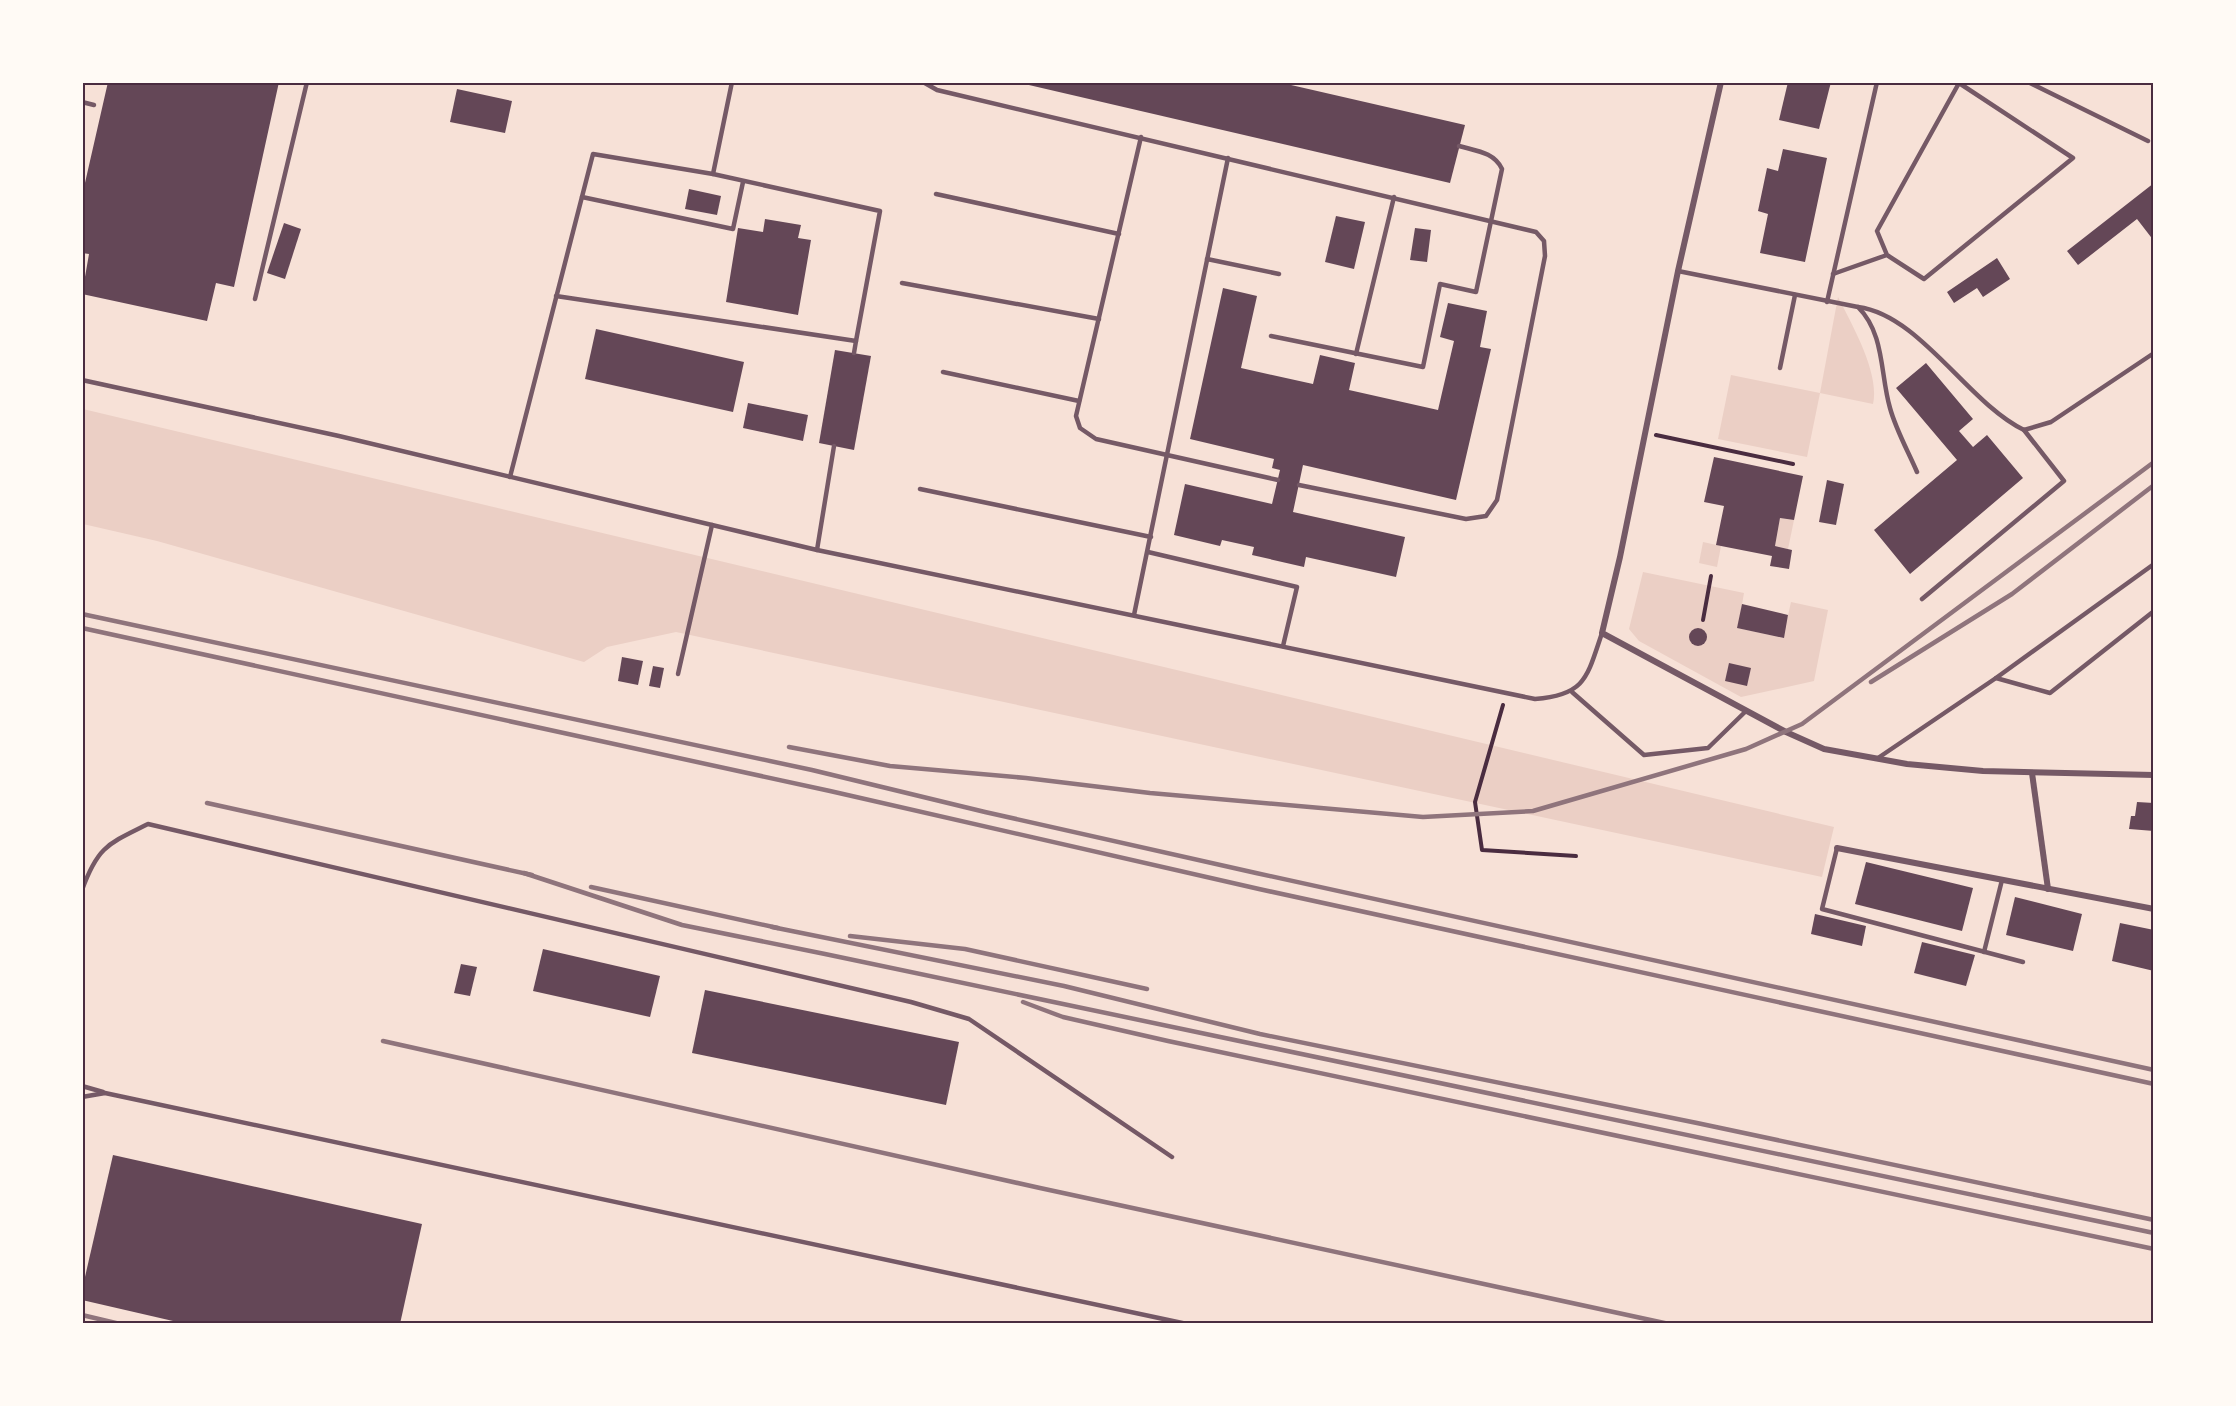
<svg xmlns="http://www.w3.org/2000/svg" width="2236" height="1406" font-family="Helvetica,sans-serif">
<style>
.green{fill:#ebcfc5}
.building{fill:#644757}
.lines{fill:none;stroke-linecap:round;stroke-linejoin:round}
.path{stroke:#4a2c40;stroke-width:4}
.service{stroke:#755966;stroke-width:4.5}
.minor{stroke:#755966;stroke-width:6}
.rail{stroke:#8f747c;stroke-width:4.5}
.neatline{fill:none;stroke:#4a2c40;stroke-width:2}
</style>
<rect width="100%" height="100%" fill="#f7e1d7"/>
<g class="green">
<path d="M1838,297C1852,325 1880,373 1873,404L1820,393L1807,457L1718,439L1731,375L1820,393Z"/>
<path d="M83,409L1834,827L1822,877L676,632L607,647L584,662L157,541L83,524Z"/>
<path d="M1780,518L1794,520L1788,549L1775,546Z"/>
<path d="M1703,542L1721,546L1717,567L1699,563Z"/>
<path d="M1643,572L1744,593L1738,628L1783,638L1791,602L1828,610L1814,681L1741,697L1639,641L1629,629Z"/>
</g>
<g class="building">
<path d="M108,82H279L234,287L216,283L207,321L82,294L89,254L82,253V196Z"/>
<path d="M1016,82H1278L1465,125L1450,183Z"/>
<path d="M1788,82H1831L1819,129L1779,120Z"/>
<path d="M457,89L512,101L505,133L450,122Z"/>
<path d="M1783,149L1827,158L1805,262L1760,253L1768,214L1758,211L1767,168L1778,171Z"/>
<path d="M2154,183V241L2137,219L2078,265L2067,251Z"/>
<path d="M689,189L721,196L717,215L685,209Z"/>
<path d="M1336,216L1365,222L1354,269L1325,262Z"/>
<path d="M765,219L801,225L798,238L811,240L798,315L726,302L738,228L763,232Z"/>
<path d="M284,223L301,229L285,279L267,273Z"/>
<path d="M1415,228L1431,230L1427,262L1410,260Z"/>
<path d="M1997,258L2010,279L1983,297L1977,288L1954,303L1947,292Z"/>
<path d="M1223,288L1257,296L1241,368L1313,384L1320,355L1355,363L1349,390L1438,410L1454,341L1440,337L1448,303L1487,311L1480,347L1491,349L1456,500L1303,465L1293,512L1405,537L1396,577L1306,557L1304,567L1252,555L1254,547L1222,540L1220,546L1174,535L1185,484L1272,504L1280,470L1272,468L1274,459L1190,439Z"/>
<path d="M596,329L744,362L733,412L585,379Z"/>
<path d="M835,350L871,356L854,450L819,443Z"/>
<path d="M1926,363L1973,419L1959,431L1973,447L1987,435L2023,478L1910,574L1874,530L1957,460L1896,388Z"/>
<path d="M748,403L808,415L803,441L743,428Z"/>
<path d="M1714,457L1803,476L1794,520L1780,518L1775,546L1792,550L1789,569L1770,566L1772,556L1716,545L1724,506L1704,502Z"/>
<path d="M1827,480L1844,484L1836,525L1819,522Z"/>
<path d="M1742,604L1788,615L1784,638L1737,628Z"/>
<circle cx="1698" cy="637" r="9"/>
<path d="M622,657L643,661L638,685L618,681Z"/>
<path d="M1729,663L1751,668L1747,686L1725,681Z"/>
<path d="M653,666L664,668L660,688L649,686Z"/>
<path d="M2137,802L2154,803V831L2129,829L2131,816H2135Z"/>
<path d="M1866,862L1973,888L1962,931L1855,904Z"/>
<path d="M2015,897L2082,914L2073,951L2006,935Z"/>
<path d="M1815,914L1866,926L1862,946L1811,934Z"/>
<path d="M2120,923L2154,930V971L2112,961Z"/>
<path d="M1922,942L1975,955L1966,986L1914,973Z"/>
<path d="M543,949L660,976L650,1017L533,991Z"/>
<path d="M461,964L477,967L470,996L454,993Z"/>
<path d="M705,990L959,1042L946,1105L692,1053Z"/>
<path d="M113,1155L422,1224L400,1324H186L82,1300V1290Z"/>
</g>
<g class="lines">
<g class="path">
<path d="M1656,435L1793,464"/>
<path d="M1703,620L1711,576"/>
<path d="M1503,705L1475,802L1482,850L1576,856"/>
</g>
<g class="service">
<path d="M923,82L937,90L1536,232L1544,241L1545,256L1497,500L1486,516L1466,519L1299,485"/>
<path d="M2028,82L2148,141"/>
<path d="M82,102L94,105"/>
<path d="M1141,137L1076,416L1080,428L1096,439L1278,480"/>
<path d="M936,194L1119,234"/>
<path d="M582,197L733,229L743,182"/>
<path d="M1207,259L1279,274"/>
<path d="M1678,271L1858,307C1885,334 1880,374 1890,408C1896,430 1908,451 1917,472"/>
<path d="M1833,274L1887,255L1924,279L2073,158L1959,83L1877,231L1887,255"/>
<path d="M902,283L1099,319"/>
<path d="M556,296L856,341L880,211L713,174L732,82"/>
<path d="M255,299L307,82"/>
<path d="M1827,302L1877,82"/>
<path d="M1858,307C1920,315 1968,403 2024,430L2051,422L2154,353"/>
<path d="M1271,336L1423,367L1440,284L1476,292L1502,169C1494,152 1476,151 1459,146"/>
<path d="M854,353L856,341"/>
<path d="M1356,354L1394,197"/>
<path d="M1780,368L1795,295"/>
<path d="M943,372L1079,401"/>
<path d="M82,380L339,436L817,550L1535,699C1586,695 1587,677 1602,633"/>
<path d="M510,477L593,154L713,174"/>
<path d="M920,489L1151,537"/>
<path d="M817,550L834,446"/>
<path d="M1148,552L1297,587L1283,646"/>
<path d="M1922,599L2064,481L2024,430"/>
<path d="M1134,615L1228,158"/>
<path d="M678,674L712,525"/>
<path d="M1996,678L2154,564"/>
<path d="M1572,692L1644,755L1708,748L1746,711"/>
<path d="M1878,758L1996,678L2050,693L2154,611"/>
<path d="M1837,848L1822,909L2023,962"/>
<path d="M82,890C98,846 108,844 148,824L911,1002L969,1019L1172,1157"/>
<path d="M1984,952L2002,880"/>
<path d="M82,1086L103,1092"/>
<path d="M82,1097L105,1093L1187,1324"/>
</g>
<g class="minor">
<path d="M1721,82L1678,271L1620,557L1602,633L1786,732L1824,749L1907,764L1983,771L2154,775"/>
<path d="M2032,773L2048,889"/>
<path d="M1837,848L2154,909"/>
</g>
<g class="rail">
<path d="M82,614L812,770L985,812L1256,873L2154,1070"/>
<path d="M82,628L830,791L1259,889L2154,1084"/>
<path d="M1871,682L2012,594L2154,485"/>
<path d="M789,747L890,766L1026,778L1150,793L1423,817L1533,811L1746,749L1802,724L2154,462"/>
<path d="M207,803L532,875"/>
<path d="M524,873L682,925L825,954L2154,1233"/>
<path d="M591,887L778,928"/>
<path d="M772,927L1064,986L1260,1034L1697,1123L2154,1220"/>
<path d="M850,936L965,949L1147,989"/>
<path d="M1023,1002L1063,1017L1168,1041L2154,1249"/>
<path d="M383,1041L1040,1188L1669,1324"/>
<path d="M82,1315L120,1324"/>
</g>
</g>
<rect width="2236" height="1406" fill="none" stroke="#fffaf5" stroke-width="168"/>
<rect x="84" y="84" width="2068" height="1238" class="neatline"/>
</svg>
